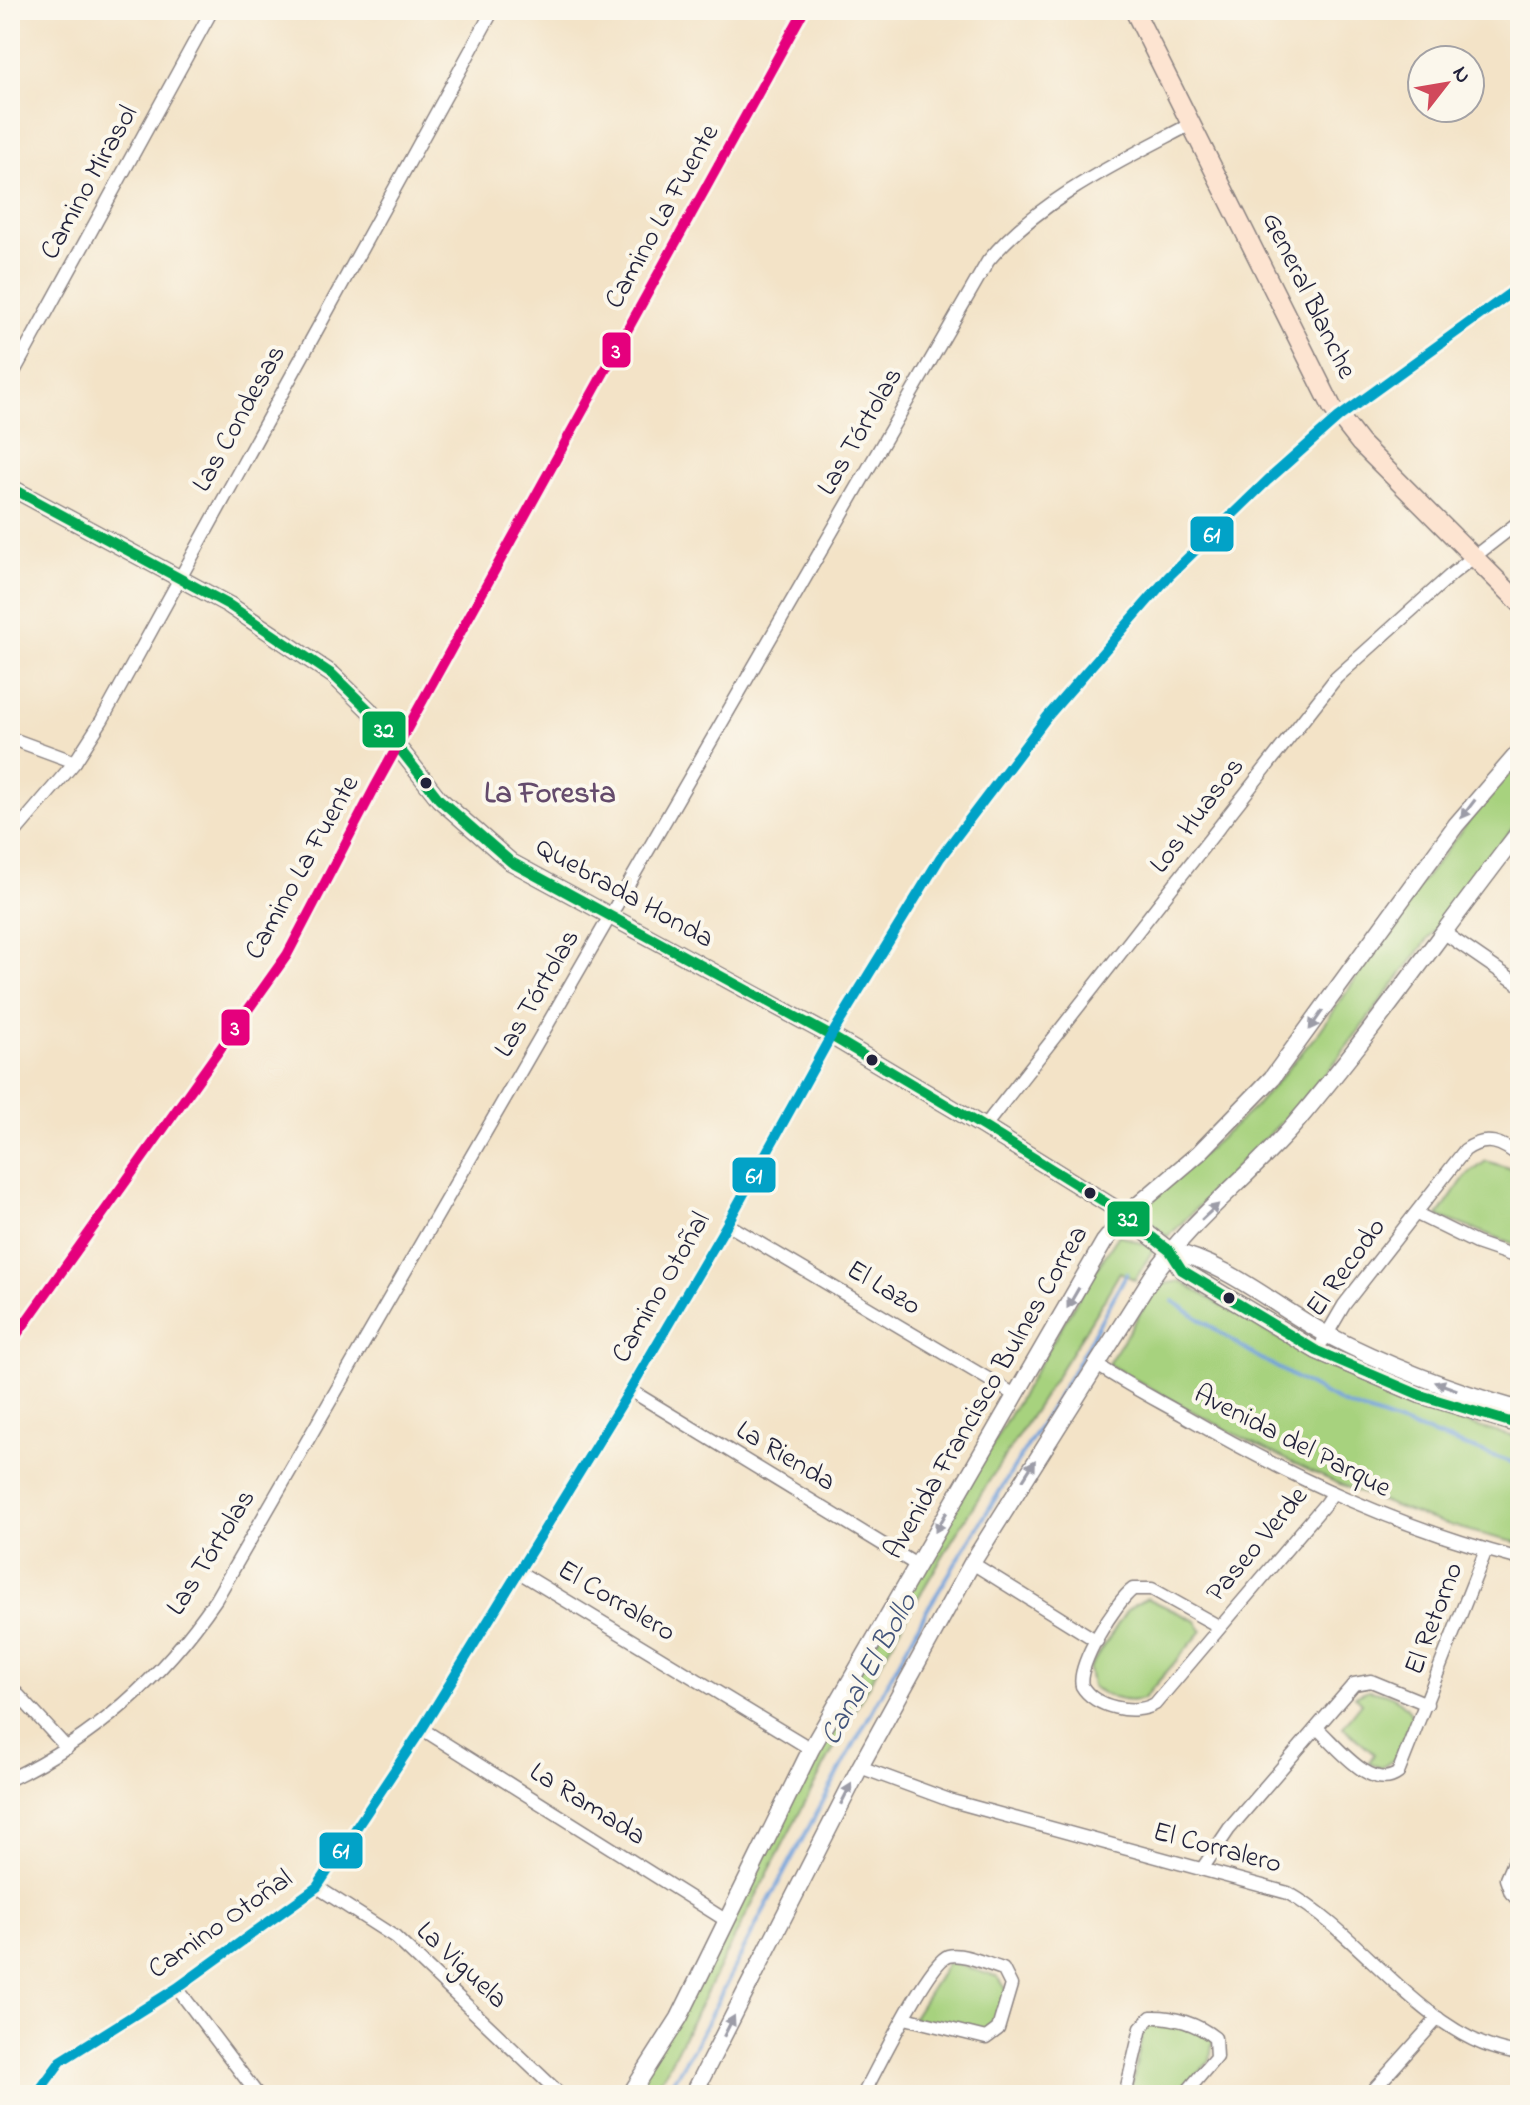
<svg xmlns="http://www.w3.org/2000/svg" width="1530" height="2105" font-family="'Indie Flower',sans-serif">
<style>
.green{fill:#a7d27e;stroke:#647a5c;stroke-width:2}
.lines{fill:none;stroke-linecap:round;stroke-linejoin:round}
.stream{stroke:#71a0da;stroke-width:4}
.minor-casing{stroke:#8a8281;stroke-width:15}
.tertiary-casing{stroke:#8a8281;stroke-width:19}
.secondary-casing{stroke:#8a8281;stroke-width:21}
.minor{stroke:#fff;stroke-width:12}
.tertiary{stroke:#fff;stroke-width:16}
.secondary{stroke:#fde4d1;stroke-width:18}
.bus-1-casing{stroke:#fbf7ec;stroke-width:16}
.bus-2-casing{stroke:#fbf7ec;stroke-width:16}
.bus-3-casing{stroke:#fbf7ec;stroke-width:16}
.bus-1{stroke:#00a651;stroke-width:10}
.bus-2{stroke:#e5007d;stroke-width:10}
.bus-3{stroke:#02a2c7;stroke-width:10}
.oneway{fill:#9c9ca7}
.bus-dot{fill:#22223b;stroke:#fbf7ec;stroke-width:3}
.labels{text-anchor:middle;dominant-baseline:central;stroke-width:8;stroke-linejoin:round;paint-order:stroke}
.street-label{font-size:28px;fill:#22223b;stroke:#fbf7ec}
.neighbourhood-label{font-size:30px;font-weight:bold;fill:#644b6c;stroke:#fbf7ec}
.water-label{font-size:30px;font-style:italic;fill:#42547b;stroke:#fbf7ec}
.line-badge{stroke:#fbf7ec;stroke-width:3}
.badge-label{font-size:22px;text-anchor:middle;font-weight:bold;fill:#fff}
</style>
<rect width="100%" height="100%" fill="#fbf7ec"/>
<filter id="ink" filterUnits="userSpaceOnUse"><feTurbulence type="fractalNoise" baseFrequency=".0125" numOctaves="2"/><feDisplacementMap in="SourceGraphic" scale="16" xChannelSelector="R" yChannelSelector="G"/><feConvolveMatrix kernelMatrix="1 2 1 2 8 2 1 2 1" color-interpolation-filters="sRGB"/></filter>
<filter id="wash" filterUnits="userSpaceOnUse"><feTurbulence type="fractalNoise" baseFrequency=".006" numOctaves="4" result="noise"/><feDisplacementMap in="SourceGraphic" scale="32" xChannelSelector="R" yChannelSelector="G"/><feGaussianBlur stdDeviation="1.8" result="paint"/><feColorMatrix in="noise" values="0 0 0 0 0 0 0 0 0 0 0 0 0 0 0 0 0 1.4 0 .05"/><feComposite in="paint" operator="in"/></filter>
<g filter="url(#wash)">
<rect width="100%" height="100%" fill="#f3e3c7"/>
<g class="green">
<path d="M1520,760V818L1316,1087L1168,1237L1138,1212L1257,1105L1320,1031L1421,883L1504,775Z"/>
<path d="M1486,1161L1509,1168L1520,1177V1246L1438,1216L1465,1177Z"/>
<path d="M1119,1235L1154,1248L1135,1280L1120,1272C1067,1365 1005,1452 950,1544C847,1715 757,1894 666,2071L651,2095H632L813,1750L1087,1283Z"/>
<path d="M1180,1281C1286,1344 1397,1410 1520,1438V1543C1372,1513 1238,1437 1108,1364L1158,1285Z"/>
<path d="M1147,1598L1196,1621L1202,1631L1143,1699C1126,1704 1105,1697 1092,1686L1089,1669L1127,1610Z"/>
<path d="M1368,1690C1385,1692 1407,1699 1412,1718L1396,1758L1381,1768L1369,1762L1374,1754L1343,1727L1362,1703L1355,1696Z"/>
<path d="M948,1962L998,1977L1009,1993L989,2034L912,2019Z"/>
<path d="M1165,2017L1213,2038L1210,2060L1180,2095H1130L1144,2026Z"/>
</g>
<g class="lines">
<g class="stream">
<path d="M1173,1301L1249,1352L1341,1403L1520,1465"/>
<path d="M664,2095L695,2046L759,1919L927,1610L1072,1373L1127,1273"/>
</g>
</g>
</g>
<g filter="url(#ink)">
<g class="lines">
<g class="minor-casing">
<g id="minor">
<path d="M10,379L212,10"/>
<path d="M10,738L75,762"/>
<path d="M10,838L75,762L102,720L493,10"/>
<path d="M1443,932L1520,985"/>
<path d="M984,1127L1336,678L1453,573L1520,521"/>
<path d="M1417,1214L1476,1243L1520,1258"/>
<path d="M727,1224L1015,1395"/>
<path d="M1323,1341L1344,1305L1465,1150C1486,1135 1502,1142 1520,1157"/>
<path d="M10,1344L287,955L375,787L804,10"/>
<path d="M1096,1364C1124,1383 1155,1399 1185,1416C1292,1478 1400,1528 1520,1559"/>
<path d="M630,1390L915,1564"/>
<path d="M972,1563L1097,1641"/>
<path d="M519,1572L811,1749"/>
<path d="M1220,1627L1152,1589H1133C1116,1601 1076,1666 1082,1686C1094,1707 1134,1716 1155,1704L1325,1504L1332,1494"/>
<path d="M10,1686L67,1748"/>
<path d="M1317,1728C1336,1745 1372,1793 1398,1773L1486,1550"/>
<path d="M422,1729L727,1921"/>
<path d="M860,1767L952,1801L1288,1893C1366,1937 1428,2043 1520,2054"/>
<path d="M10,1779C95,1738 163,1677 216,1599L988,261C1039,199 1121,161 1191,124"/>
<path d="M1520,1846L1506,1879L1511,1893L1520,1902"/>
<path d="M1202,1869L1229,1829L1354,1684L1371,1681L1427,1704"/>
<path d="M317,1887L395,1937L561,2095"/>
<path d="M177,1988L258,2095"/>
<path d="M698,2087L717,2095"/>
<path d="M36,2095L61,2061L177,1988L317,1887L422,1729L630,1390L727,1224L831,1036L940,858L1047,717L1169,576L1268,480L1339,417L1520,286"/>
<path d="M863,2095C876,2071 929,1962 948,1956C963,1952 988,1965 1003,1969L1011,1985L998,2029L986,2038L905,2018"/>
<path d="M1125,2095L1141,2028L1151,2017C1173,2016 1198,2024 1215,2038L1216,2057L1184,2095"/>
<path d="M1369,2095L1438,2018"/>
</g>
</g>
<g class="tertiary-casing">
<g id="tertiary">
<path d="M10,487L229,605L333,675L369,710L439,799L511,862L831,1036L984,1127L1116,1209L1170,1251L1182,1270L1317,1351L1420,1395L1520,1425"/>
<path d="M1170,1251C1226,1262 1276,1307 1326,1334C1387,1366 1454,1391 1520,1410"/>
<path d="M630,2095L679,2018L811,1749L1104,1242L1125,1216L1199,1153L1272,1078L1456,825L1520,751"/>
<path d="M693,2095L860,1767L972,1563L1152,1277C1190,1220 1248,1178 1293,1126C1373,1032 1444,929 1520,831"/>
</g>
</g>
<g class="secondary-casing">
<path id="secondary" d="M1134,10L1332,407L1360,443L1520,603"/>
</g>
<use href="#minor" class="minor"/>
<use href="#tertiary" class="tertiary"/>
<use href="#secondary" class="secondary"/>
<g class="bus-1-casing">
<path id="bus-1" d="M10,487L229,605L333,675L369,710L439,799L511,862L831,1036L984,1127L1116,1209L1170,1251L1182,1270L1317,1351L1420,1395L1520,1425"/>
</g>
<g class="bus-2-casing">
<path id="bus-2" d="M10,1344L287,955L375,787L804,10"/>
</g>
<g class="bus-3-casing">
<path id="bus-3" d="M36,2095L61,2061L177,1988L317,1887L422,1729L630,1390L727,1224L831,1036L940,858L1047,717L1169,576L1268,480L1339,417L1520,286"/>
</g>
<use href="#bus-1" class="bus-1"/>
<use href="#bus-2" class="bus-2"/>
<use href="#bus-3" class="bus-3"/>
</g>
<defs><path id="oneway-solid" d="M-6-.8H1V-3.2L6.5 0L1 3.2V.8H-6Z" transform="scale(2)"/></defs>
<g class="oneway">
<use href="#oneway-solid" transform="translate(1468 809) rotate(127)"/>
<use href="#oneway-solid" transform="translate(1316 1020) rotate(125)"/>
<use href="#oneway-solid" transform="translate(1210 1212) rotate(-43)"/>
<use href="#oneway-solid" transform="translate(1073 1298) rotate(120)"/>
<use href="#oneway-solid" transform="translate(1446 1386) rotate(-160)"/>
<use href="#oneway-solid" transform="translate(1029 1470) rotate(-58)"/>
<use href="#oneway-solid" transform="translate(941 1522) rotate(120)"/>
<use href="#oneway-solid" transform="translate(846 1794) rotate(-63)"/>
<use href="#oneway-solid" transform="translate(729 2026) rotate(-63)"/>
</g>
</g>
<g class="bus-dot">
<circle cx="426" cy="783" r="7"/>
<circle cx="872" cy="1060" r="7"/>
<circle cx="1090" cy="1193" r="7"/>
<circle cx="1229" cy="1298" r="7"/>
</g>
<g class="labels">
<g class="street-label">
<text transform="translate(90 183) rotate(-61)">Camino Mirasol</text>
<text transform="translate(663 217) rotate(-61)">Camino La Fuente</text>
<text transform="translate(1308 296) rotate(64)">General Blanche</text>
<text transform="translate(240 419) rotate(-61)">Las Condesas</text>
<text transform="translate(861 432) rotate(-60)">Las Tórtolas</text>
<text transform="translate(1198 816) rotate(-53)">Los Huasos</text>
<text transform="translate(303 868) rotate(-61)">Camino La Fuente</text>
<text transform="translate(624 894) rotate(29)">Quebrada Honda</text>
<text transform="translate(538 994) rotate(-60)">Las Tórtolas</text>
<text transform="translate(1347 1268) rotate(-54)">El Recodo</text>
<text transform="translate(662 1288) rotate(-60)">Camino Otoñal</text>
<text transform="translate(883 1289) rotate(31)">El Lazo</text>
<text transform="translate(987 1393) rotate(-60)">Avenida Francisco Bulnes Correa</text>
<text transform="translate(1292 1442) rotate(27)">Avenida del Parque</text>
<text transform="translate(785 1457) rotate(31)">La Rienda</text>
<text transform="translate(1258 1545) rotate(-50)">Paseo Verde</text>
<text transform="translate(212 1553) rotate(-58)">Las Tórtolas</text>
<text transform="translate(616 1602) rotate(31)">El Corralero</text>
<text transform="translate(1435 1619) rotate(-69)">El Retorno</text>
<text transform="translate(587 1805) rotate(32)">La Ramada</text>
<text transform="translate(1217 1849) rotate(15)">El Corralero</text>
<text transform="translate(221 1925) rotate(-35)">Camino Otoñal</text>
<text transform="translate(461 1966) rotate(43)">La Viguela</text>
</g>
<g class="neighbourhood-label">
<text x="550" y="795">La Foresta</text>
</g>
<g class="water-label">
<text transform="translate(870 1670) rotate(-61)">Canal El Bollo</text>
</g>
</g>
<g class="line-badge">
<rect x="601" y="331" width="31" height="38" rx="8" fill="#e5007d"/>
<rect x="1189" y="515" width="46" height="38" rx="8" fill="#02a2c7"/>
<rect x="361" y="710" width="46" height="39" rx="8" fill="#00a651"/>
<rect x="220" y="1008" width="31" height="39" rx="8" fill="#e5007d"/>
<rect x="731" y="1156" width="46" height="38" rx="8" fill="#02a2c7"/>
<rect x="1106" y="1200" width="45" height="38" rx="8" fill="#00a651"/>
<rect x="318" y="1831" width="46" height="39" rx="8" fill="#02a2c7"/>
</g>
<g class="badge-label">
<text x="616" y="358">3</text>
<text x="1212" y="542">61</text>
<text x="384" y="737">32</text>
<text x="235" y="1035">3</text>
<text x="754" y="1183">61</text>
<text x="1128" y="1226">32</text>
<text x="341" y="1858">61</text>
</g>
<rect width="1530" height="2105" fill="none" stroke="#fbf7ec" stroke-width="40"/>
<g transform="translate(1446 84) rotate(59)"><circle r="38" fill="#fbf7ec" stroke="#a4a2a5" stroke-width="2"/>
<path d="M0-6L14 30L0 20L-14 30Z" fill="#d1495b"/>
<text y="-12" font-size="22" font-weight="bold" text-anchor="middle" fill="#22223b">N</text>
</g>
</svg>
